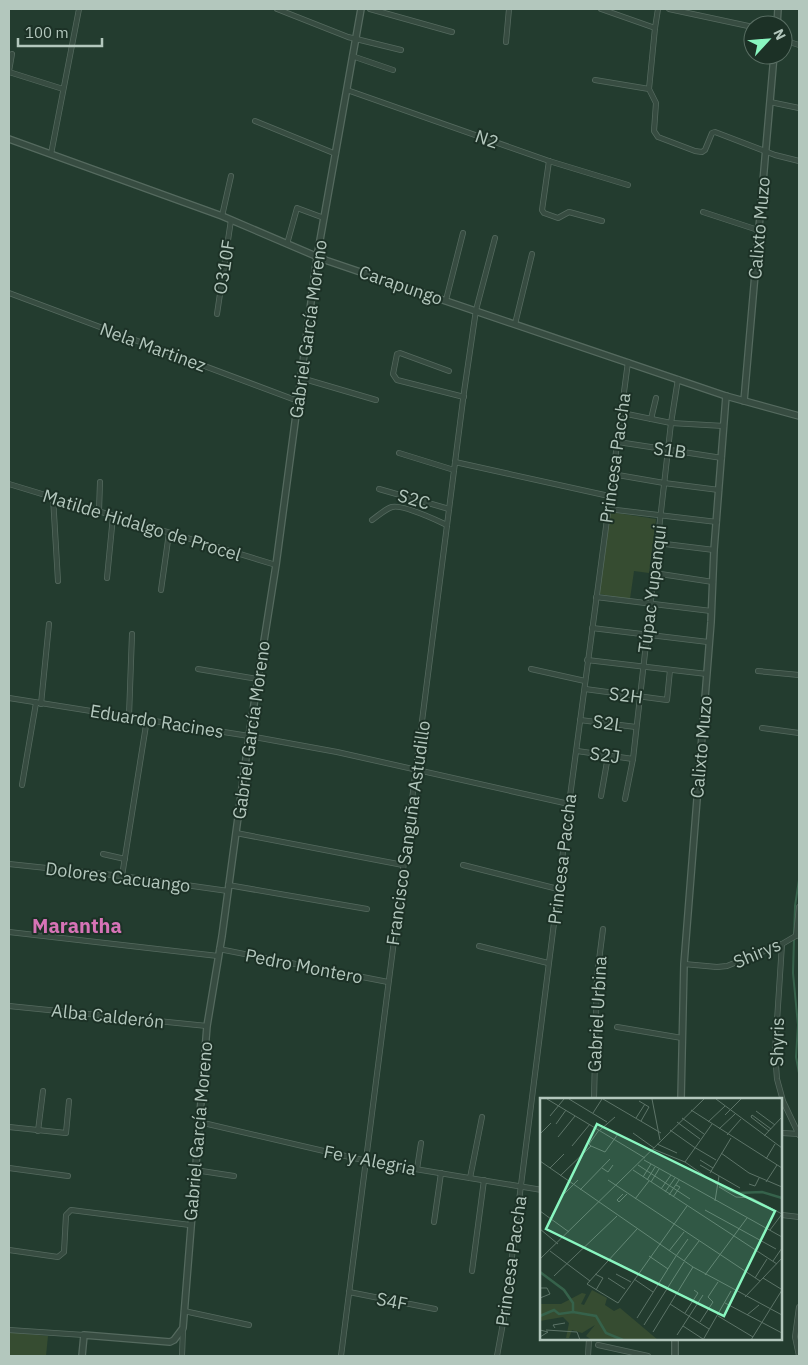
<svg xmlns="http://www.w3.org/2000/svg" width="808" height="1365" font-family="'IBM Plex Sans',sans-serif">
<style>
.green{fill:#364c31}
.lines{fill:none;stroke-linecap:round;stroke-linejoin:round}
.stream{stroke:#36624b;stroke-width:2}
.minor-casing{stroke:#556a5f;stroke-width:6}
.tertiary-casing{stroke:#556a5f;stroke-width:8}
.minor{stroke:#374c41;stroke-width:4.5}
.tertiary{stroke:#374c41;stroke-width:5.5}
.labels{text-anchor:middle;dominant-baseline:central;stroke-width:4;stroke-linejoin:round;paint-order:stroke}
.street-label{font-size:18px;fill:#b3c7bd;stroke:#1c3126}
.quarter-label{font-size:20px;font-weight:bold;fill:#d673b6;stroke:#1c3126}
.inset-river{fill:none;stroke:#36624b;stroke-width:2.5}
.inset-road{fill:none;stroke:#5d7468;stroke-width:1}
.view{fill:#89f6c0;fill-opacity:0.15;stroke:#89f6c0;stroke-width:2.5}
.inset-edge{fill:none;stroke:#b3c7bd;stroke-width:2.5}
</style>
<rect width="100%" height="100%" fill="#233c2f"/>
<g class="green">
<path d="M610,512L656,519L649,573L634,571L630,599L599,594Z"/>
<path d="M9,1332L48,1336L46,1356H9Z"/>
</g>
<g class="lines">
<g class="stream">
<path d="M794,935L795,906L799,880"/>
<path d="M794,939L793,973L798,1025L796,1057L799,1073"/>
</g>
<g class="minor-casing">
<g id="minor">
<path d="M277,9L348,37L401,50"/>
<path d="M370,9L452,32"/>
<path d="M601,9L655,28L658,9"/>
<path d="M669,9L753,27"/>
<path d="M655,28L649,89L656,103L654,131L658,137L695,151L702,152L705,150L712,133L715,132L775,155L799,161"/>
<path d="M783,40L799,45"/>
<path d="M506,42L509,9"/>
<path d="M352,56L393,70"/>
<path d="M9,71L12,54"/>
<path d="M9,72L63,89"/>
<path d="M595,80L649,89"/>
<path d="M347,90L549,161L628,185"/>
<path d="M770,102L799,108"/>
<path d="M255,121L336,154"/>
<path d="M51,154L79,9"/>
<path d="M549,161L542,210L544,213L558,218L569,212L602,221"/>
<path d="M703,212L758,230"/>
<path d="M222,216L231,176"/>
<path d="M287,244L297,208L324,218"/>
<path d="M9,293L298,401"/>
<path d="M446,300L463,233"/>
<path d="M217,314L231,220"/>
<path d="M515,324L532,254"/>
<path d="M449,371L400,353L397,354L393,374L397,380L464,397"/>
<path d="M301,378L376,400"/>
<path d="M622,413L671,423L724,426"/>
<path d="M651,419L656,398"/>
<path d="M618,442L722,458"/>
<path d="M399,453L454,470"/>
<path d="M455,462L609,496"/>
<path d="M612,474L664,483L719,490"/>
<path d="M9,484L276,565"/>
<path d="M379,489L449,509"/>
<path d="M53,497L58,581"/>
<path d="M608,509L717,522"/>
<path d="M99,511L100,482"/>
<path d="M372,520C378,516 385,509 392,507C403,504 436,520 447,525"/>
<path d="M657,543L714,550"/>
<path d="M654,573L713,582"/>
<path d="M107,578L113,516"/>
<path d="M161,590L169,533"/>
<path d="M596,597L711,611"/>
<path d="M592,628L708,642"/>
<path d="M587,660L707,674"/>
<path d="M198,669L258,679"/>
<path d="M531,669L585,681"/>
<path d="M758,671L799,675"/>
<path d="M585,689L667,700L670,670"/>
<path d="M9,698L249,736L337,752L569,804"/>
<path d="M41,704L49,624"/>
<path d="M129,716L132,634"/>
<path d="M580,720L636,727"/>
<path d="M762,728L799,733"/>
<path d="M577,751L633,759"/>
<path d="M22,785L36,703"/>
<path d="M601,796L608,756"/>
<path d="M625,799L633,759L671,423L678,379"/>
<path d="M236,833L403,865"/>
<path d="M103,854L125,859"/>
<path d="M9,864L122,876L228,891"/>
<path d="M463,865L558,889"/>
<path d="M122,876L147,719"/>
<path d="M228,885L367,909"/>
<path d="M9,932L218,956"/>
<path d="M796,936L799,907"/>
<path d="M782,944L775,1052L777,1079L783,1101L799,1135"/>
<path d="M479,946L548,963"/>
<path d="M219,949L388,982"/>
<path d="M684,964L717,967L727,966L782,944L799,934"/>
<path d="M9,1006L207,1026"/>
<path d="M617,1027L682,1038"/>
<path d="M594,1099L597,976L603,929"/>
<path d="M199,1122L367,1161L542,1190"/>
<path d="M9,1127L66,1133L69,1101"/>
<path d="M38,1131L43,1091"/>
<path d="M782,1133L799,1134"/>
<path d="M9,1168L68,1176"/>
<path d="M417,1169L421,1143"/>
<path d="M195,1170L234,1176"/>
<path d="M470,1178L482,1117"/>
<path d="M782,1215L799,1217"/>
<path d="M434,1222L441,1173"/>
<path d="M9,1250L58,1257L64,1252L66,1215L71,1210L190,1225"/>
<path d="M472,1271L484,1180"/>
<path d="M349,1292L435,1309"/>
<path d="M184,1311L249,1325"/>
<path d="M9,1330L84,1335"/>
<path d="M598,1345L648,1356"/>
<path d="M182,1356L183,1329"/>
<path d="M341,1356L464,392L476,310L495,238"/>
<path d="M497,1356L505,1312L569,804L628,362"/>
<path d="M588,1356L589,1339"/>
<path d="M799,1356L795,1337L799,1307"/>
</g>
</g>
<g class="tertiary-casing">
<g id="tertiary">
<path d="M777,25L778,9"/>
<path d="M9,139L222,216L325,260L726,396L799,416"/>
<path d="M744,401L774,55"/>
<path d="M681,1099L684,964L711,622L714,550L726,396"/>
<path d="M82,1356L84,1335L170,1342L174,1340L183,1328L207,1026L222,936L249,736L276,565L317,257L361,9"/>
<path d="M675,1356V1339"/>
</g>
</g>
<use href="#minor" class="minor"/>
<use href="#tertiary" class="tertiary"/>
</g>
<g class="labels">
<g class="street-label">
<text transform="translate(487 139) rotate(19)">N2</text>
<text transform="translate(759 228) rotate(-85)">Calixto Muzo</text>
<text transform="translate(224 267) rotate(-81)">O310F</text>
<text transform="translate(401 285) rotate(19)">Carapungo</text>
<text transform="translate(308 329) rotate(-82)">Gabriel García Moreno</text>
<text transform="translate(153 347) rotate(20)">Nela Martinez</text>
<text transform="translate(670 450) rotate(8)">S1B</text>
<text transform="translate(615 458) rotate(-82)">Princesa Paccha</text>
<text transform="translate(414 499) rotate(16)">S2C</text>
<text transform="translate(142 525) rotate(17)">Matilde Hidalgo de Procel</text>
<text transform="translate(652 589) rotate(-83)">Túpac Yupanqui</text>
<text transform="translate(626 695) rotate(7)">S2H</text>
<text transform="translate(157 721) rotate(9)">Eduardo Racines</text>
<text transform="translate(608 723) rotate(8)">S2L</text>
<text transform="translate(251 730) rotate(-82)">Gabriel García Moreno</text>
<text transform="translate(701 747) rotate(-85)">Calixto Muzo</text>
<text transform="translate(605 755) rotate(8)">S2J</text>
<text transform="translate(408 833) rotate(-82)">Francisco Sanguña Astudillo</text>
<text transform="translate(562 859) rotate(-83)">Princesa Paccha</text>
<text transform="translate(118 877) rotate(7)">Dolores Cacuango</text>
<text transform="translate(757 953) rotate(-23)">Shirys</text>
<text transform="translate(304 966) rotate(11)">Pedro Montero</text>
<text transform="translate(597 1014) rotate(-87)">Gabriel Urbina</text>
<text transform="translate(108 1016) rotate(6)">Alba Calderón</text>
<text transform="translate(777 1042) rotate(-89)">Shyris</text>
<text transform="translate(198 1131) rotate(-85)">Gabriel García Moreno</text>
<text transform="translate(370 1160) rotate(11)">Fe y Alegria</text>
<text transform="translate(511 1261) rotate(-82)">Princesa Paccha</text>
<text transform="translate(392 1301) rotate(11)">S4F</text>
</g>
<g class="quarter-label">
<text x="77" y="925">Marantha</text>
</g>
</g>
<g transform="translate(540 1098)">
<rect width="242" height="242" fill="#233c2f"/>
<path d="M52,192L67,200L65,207L74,213L80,210L118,242H52L46,238L55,227L42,235L32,232L29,240H26L29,225L23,219L0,223V206H21L42,195L46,196L41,206L44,207Z" fill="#364c31"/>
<path class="inset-river" d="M179,88L197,95L222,94L242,100M0,174L24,192L33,205V214M0,218L14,212L19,216L33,214L56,218L66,235L83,242"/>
<path class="inset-road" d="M7,1L105,60M29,1L67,24M63,1L121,35M112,1L120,42M176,1L242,50M99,3L109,9L101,23M151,12L242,70M216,13L235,27M53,15L62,1M185,17L201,1M10,18L24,1M96,20L105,6M142,20L164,36M137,24L160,41M168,24L185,8M16,26L26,12M179,31L195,16M60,32L75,19M130,32L154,49M229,33L211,19L212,17L231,31M93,35L114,50M0,36L11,25M187,37L201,21M224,38L242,19M18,39L35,18M117,46L137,55M32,48L50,26M51,48L65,54L78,36M154,49L176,62M113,51L145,64L178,87M181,55L209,75L242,89M226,61L235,46M104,62L242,139M160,62L173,70M0,63L153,169L242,217M145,64L172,26M98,67L150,101M160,67L200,90M10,70L24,56M62,70L68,74L73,67M93,72L237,166M170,75L191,40M20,78L51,48L49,46L59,32M103,79L111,66M68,82L220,183M107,82L115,69M111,84L119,71M226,84L237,67M209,86L215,88L219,80M179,89L196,99L212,100L242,116M121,91L131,77M40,92L70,61M125,94L135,80M83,96L77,102L79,104L87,96M129,97L139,82M22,98L38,82M133,99L140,89L136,87M95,101L109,83M175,103L179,78M165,112L236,151M0,113L29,134M0,131L18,146M97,131L47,186L78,205L147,108M230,132L242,116M10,153L50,183M129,153L144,134M109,158L128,171M136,158L148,141M0,161L164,1M69,161L83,168M144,163L159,143M233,163L242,150M55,176L63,180L56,192M76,176L91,184M165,177L207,120M14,178L77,118M68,180L85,191M215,180L227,161M223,180L241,191M94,181L113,194M0,190H7L10,196L0,200M205,199L242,160M185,205L242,235M130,206L169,231M145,215L158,195L154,192M207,217L219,207M178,218L213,239M97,220L136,158M160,224L173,204L168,199L178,184M104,227L144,164M143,228L163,241M15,230L13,227L25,225M0,232L8,234L0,239M6,232L37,234L40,242M113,234L153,169M137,237L163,197M163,242L191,193M211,242L242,192"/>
<path class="view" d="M57,26L235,113L184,218L6,131Z"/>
<rect width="242" height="242" class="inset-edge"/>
</g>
<rect width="808" height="1365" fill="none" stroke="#b3c7bd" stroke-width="20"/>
<g transform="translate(768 40) rotate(64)"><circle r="24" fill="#1c3126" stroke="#586d62"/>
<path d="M0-4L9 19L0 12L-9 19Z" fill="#89f6c0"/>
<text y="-8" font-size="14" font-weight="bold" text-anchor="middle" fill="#b3c7bd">N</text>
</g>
<path d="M18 38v8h84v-8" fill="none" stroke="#b3c7bd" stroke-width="2.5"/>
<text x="25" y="38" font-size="15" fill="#b3c7bd" stroke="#1c3126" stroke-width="4" paint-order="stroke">100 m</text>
</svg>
